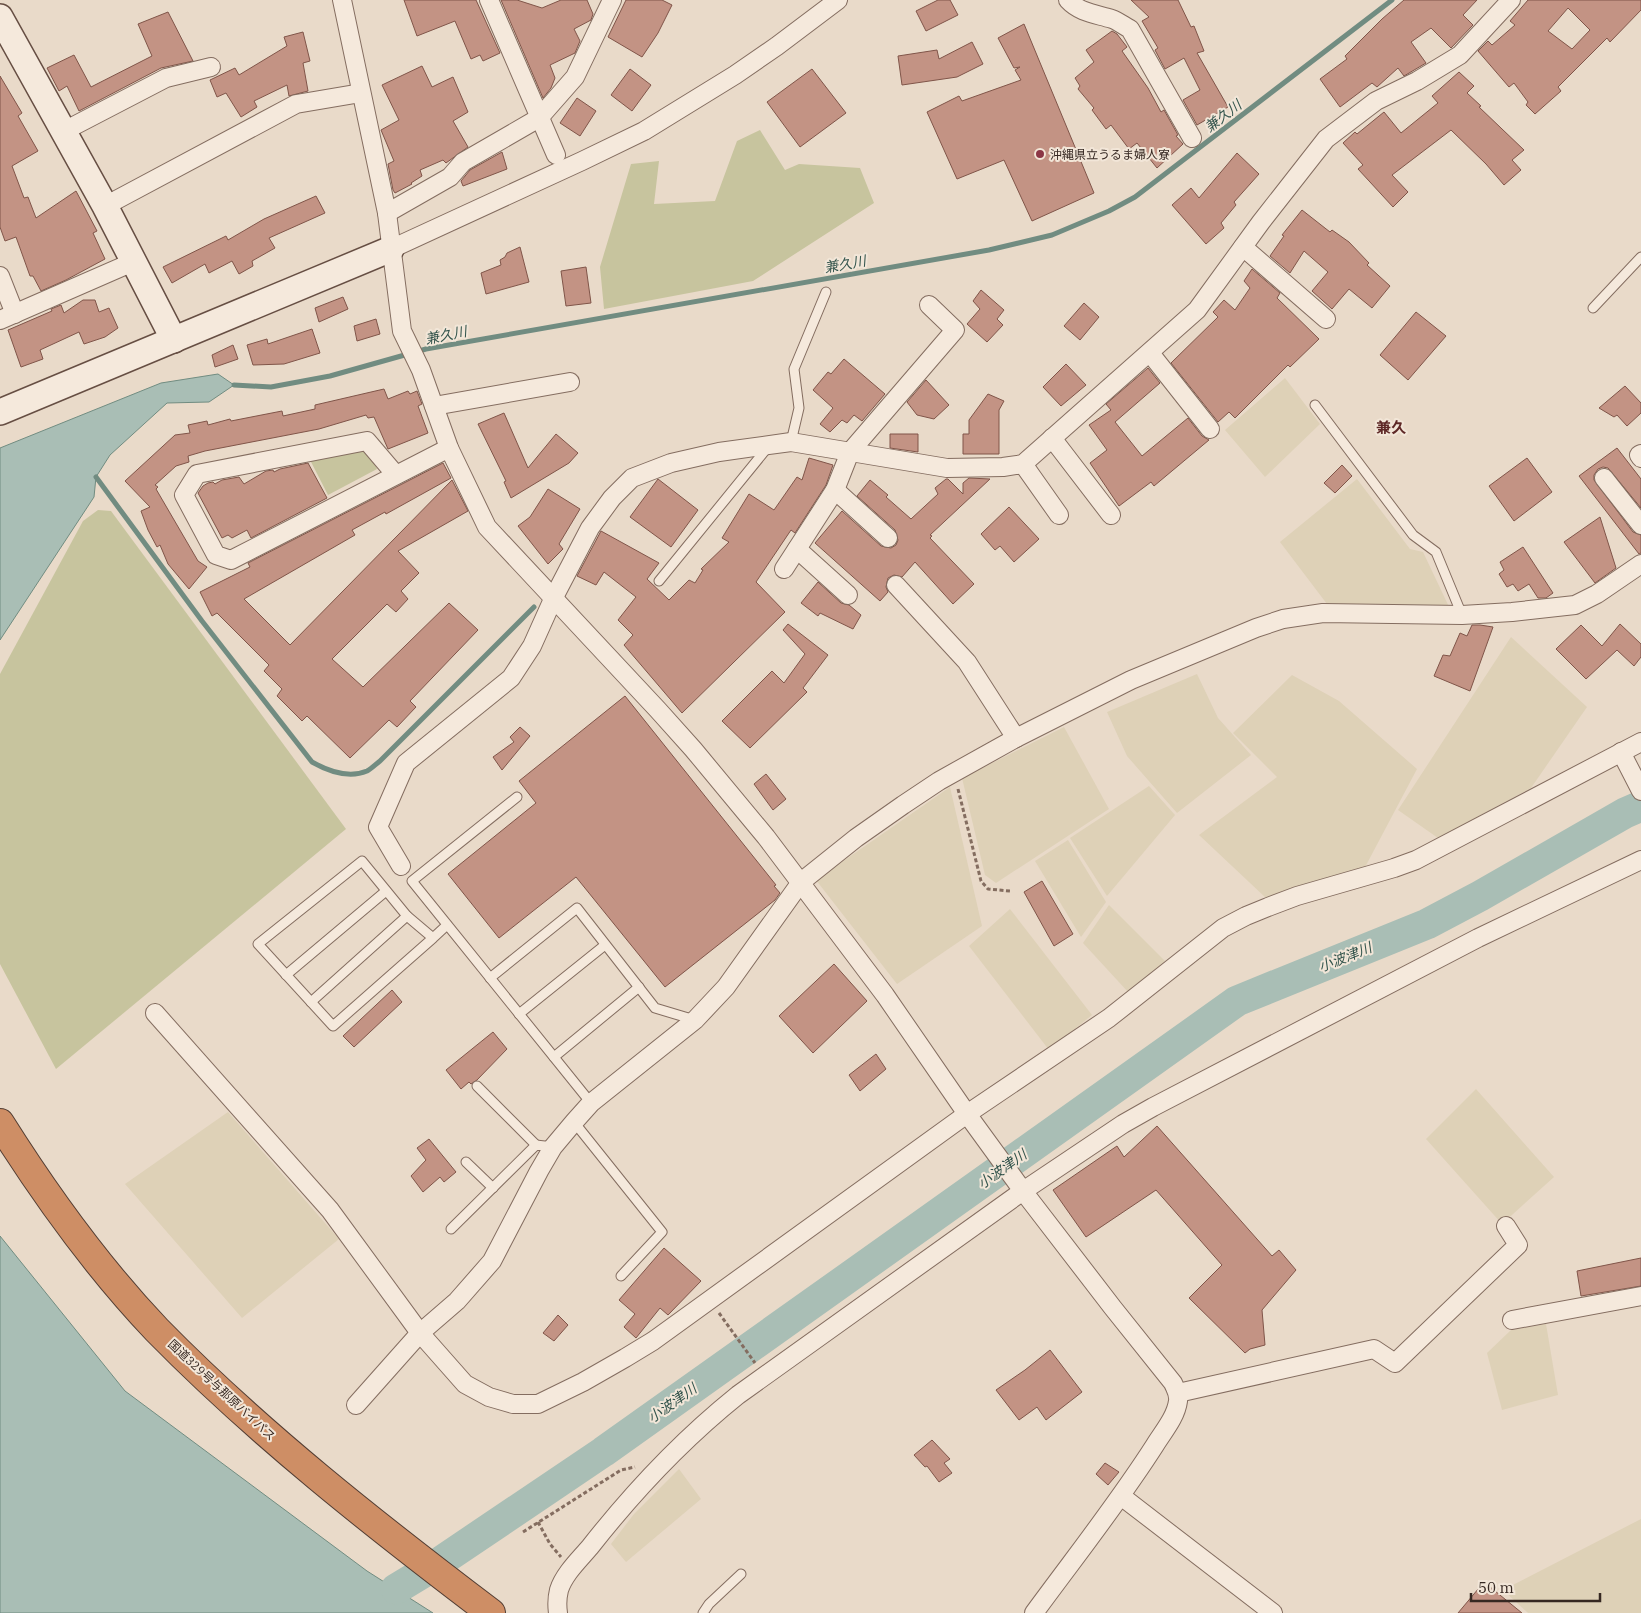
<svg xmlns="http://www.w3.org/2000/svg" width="1641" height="1613" font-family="'IBM Plex Serif','Noto Sans JP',serif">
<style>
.farmland{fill:#ded1b7}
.green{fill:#c7c49e}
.water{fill:#a9beb5;stroke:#718c81}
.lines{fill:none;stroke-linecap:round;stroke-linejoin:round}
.stream{stroke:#718c81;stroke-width:5}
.river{stroke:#a9beb5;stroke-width:31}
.building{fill:#c39384;stroke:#805549;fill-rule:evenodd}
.lane-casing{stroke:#846d60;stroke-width:11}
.street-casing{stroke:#846d60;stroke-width:20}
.secondary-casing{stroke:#664e43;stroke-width:28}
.highway-casing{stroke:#523d33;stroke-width:30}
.path{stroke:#846d60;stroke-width:3;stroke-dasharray:4 2.5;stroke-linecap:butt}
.lane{stroke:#f5e9dc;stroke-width:9}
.street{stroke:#f5e9dc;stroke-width:18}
.secondary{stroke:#f5e9dc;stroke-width:25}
.highway{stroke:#ce8e65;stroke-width:28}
.poi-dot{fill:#8c3746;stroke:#f2e6d8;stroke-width:2}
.labels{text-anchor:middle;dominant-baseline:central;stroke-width:4;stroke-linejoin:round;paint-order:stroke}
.poi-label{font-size:12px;fill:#362822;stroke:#f2e6d8;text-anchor:start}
.street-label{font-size:12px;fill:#362822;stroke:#f2e6d8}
.water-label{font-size:14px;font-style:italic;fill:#33544c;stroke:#f2e6d8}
.quarter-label{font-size:15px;font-weight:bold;fill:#5e2826;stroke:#f2e6d8}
</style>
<rect width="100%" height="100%" fill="#e9dac9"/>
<g class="farmland">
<path d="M1285,378L1320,424L1265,477L1225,430Z"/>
<path d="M1357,479L1410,549L1423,552L1450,609L1327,604L1280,542Z"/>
<path d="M1511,637L1587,707L1531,788L1438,838L1398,810Z"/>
<path d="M1197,674L1218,718L1251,755L1177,813L1127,756L1107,712Z"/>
<path d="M1292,675L1339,701L1417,769L1363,871L1266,898L1199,835L1277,777L1233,733Z"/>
<path d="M1064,727L1109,809L996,883L985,875L962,778Z"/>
<path d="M1149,786L1175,815L1107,896L1070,838Z"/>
<path d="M950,787L982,926L897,984L816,880Z"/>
<path d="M1068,840L1106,902L1081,937L1035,861Z"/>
<path d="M1109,905L1165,961L1129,993L1083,943Z"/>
<path d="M1010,909L1092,1015L1049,1050L969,946Z"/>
<path d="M1476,1089L1554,1177L1502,1224L1426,1139Z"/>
<path d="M228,1112L339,1239L242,1318L125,1184Z"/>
<path d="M1546,1324L1558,1395L1502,1410L1487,1353L1511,1330Z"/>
<path d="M679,1469L701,1499L626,1562L611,1544L634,1514Z"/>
<path d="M1641,1519V1613H1528L1503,1590Z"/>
</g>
<g class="green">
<path d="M760,130L785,170L799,164L860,168L874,203L753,281L604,309L600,267L631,164L659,161L654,204L715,201L737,141Z"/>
<path d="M368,447L377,469L328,495L308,456Z"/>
<path d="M98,510L111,511L346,829L56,1069L0,964V674L83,521Z"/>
</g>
<g class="water">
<path d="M218,374L234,385L209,402L167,403L110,455L96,477L94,497L0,640V448L161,383Z"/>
<path d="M0,1236L125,1391L367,1571L433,1613H0Z"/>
</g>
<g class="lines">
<g class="stream">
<path d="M234,385L271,387L330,376L426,349L989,250L1052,235L1109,211L1135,197L1392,0"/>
<path d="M96,477L202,621L312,762C328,771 348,779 367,771C371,769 376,764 380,761L534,607"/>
</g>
<path class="river" d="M396,1589L434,1566L603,1452L1237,1001L1427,924L1480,896L1625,813L1641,806"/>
</g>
<g class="building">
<path d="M404,0H476L500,53L483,61L480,55L471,59L455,21L417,36Z"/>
<path d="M501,0H517L542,8L561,0H587L593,14L591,20L574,29L580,41L575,53L550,65L555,78L551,88L543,98Z"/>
<path d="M626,0H662L672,5L658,33L642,57L608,37Z"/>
<path d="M938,0H950L958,15L926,31L916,11Z"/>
<path d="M1131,0H1178L1191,27L1194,26L1204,51L1197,53L1228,107L1197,125L1183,100L1200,90L1184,58L1165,69L1155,50L1158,48L1142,21L1149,17Z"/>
<path d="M1404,0H1477L1463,15L1473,25L1451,48L1431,28L1411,42L1426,63L1404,76L1398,68L1377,87L1372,83L1340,107L1320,79L1347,59L1345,56L1382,19Z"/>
<path d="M1528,0H1641V10L1610,42L1607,38L1558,87L1561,91L1535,114L1526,105L1528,102L1514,83L1509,87L1478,51L1488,41L1492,45L1515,25L1510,21ZM1568,8L1590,30L1572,49L1548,31Z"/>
<path d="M168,12L193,61L161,68L79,111L67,86L59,91L47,68L74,55L91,87L152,56L138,24Z"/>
<path d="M1024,24L1094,193L1032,221L1004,160L957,179L927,112L959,96L962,101L1021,80L1015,70L1020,67L1014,68L998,38Z"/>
<path d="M1112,31L1117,34L1127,47L1122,51L1148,88L1161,112L1164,110L1178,135L1176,136L1183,144L1157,168L1137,143L1129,149L1111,125L1106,129L1092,110L1094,108L1078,89L1080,86L1075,78L1094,62L1086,50Z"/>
<path d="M303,32L310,61L303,63L308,91L289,96L287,85L254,101L257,107L241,117L226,93L217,97L210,80L235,68L239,75L287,46L284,37Z"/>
<path d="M972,42L983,64L957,77L902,85L898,56L937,50L939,59Z"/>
<path d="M422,66L432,87L453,77L468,112L453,121L468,147L446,163L443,160L420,170L422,176L411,183L412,184L395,193L393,190L388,164L394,161L381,130L399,120L382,85Z"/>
<path d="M630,69L651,85L632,111L611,95Z"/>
<path d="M812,69L846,113L800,147L767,102Z"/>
<path d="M1459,72L1474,86L1467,93L1481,106L1479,107L1524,150L1512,160L1521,170L1504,185L1486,164L1451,130L1392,175L1408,192L1393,207L1358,169L1363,165L1343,143L1355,132L1357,134L1384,112L1401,133L1438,103L1432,96Z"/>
<path d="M0,76L22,113L18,116L38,151L12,166L24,198L28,197L36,218L76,191L97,231L93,233L105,259L66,280L41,291L33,276H30L16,237L5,241L0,227Z"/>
<path d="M577,98L596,111L580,136L560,123Z"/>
<path d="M502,152L507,169L463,186L461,181L470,170Z"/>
<path d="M1237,153L1259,174L1234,202L1236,205L1221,223L1224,228L1206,244L1172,205L1191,188L1199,198Z"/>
<path d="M316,196L325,213L269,238L275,248L252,261L253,266L239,274L232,261L209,273L205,264L172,283L163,267L226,236L228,240L264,219Z"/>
<path d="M1302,210L1330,232L1332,230L1349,242L1369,263L1367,265L1390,286L1372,308L1349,289L1332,309L1312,291L1328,272L1304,251L1290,273L1270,256L1284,236L1282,235Z"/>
<path d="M520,247L529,282L486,294L481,273L501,265L500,260L505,257L507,253Z"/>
<path d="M586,267L591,303L566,306L561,271Z"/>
<path d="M1252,269L1280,293L1277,298L1319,339L1290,367L1288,365L1235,418L1229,412L1218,422L1171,363L1218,317L1213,312L1224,300L1235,310L1250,288L1244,281Z"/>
<path d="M981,290L1004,310L997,319L1003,325L987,342L967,324L980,309L973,301Z"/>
<path d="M343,297L348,309L319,322L315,308Z"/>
<path d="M83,300H95L99,312L109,308L118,328L105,337L84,344L79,332L40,350L43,359L21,367L8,330L52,311L51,309L61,305L64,313Z"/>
<path d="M1084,303L1099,317L1080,340L1064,326Z"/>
<path d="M1416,312L1446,336L1408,380L1380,355Z"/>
<path d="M376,319L380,334L357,341L354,326Z"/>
<path d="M312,329L320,353L284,364L253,365L247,345L267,339L268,344Z"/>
<path d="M233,345L238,359L215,367L212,355Z"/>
<path d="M844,359L885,394L862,421L854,415L847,423L842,420L830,432L820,424L833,408L813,390L828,372L831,374Z"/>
<path d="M1066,364L1086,385L1061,406L1043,387Z"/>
<path d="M1148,368L1160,383L1115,422L1142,456L1188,418L1202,436L1209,440L1154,486L1151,482L1119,506L1090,463L1107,450L1089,425L1111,410L1106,404Z"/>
<path d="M926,380L949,405L934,419L917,415L907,402Z"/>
<path d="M1625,386L1641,403V413L1627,426L1617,415L1614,417L1599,408Z"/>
<path d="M384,389L388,399L408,391L410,394L417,391L422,404L418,406L428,433L388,449L374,417L368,418L366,415L319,429L205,451L188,456L189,462L176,466L155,485L158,487L156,489L198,561L207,567L189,589L168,564L160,545L157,547L148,530L141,511L150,507L125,481L175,435L190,433L188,425L207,421L208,425L230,419L231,421L282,411L283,416L315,409V405Z"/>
<path d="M988,394L1004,401L999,410V454H963V434H969V420Z"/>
<path d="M504,413L528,468L556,434L578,453L569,463L511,498L504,482L506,481L478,424Z"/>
<path d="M890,434H918V452L890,448Z"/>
<path d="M1617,448L1641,479V508L1608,468L1603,467L1598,469L1594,475V480L1633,532L1641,535V553L1639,554L1579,476Z"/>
<path d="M809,458L833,465L826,485L795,533L791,530L756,582L785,612L682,713L624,645L633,635L618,620L636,597L604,572L596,585L577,576L601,531L659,563L647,579L669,600L689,580L695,583L703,570L701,569L729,542L722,538L749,494L774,510L797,477L802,480Z"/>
<path d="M1527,458L1552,492L1514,521L1489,486Z"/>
<path d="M308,463L327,498L251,538L247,530L232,538L228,535L222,538L198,493L203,486L208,483L213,482L215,484L222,480L239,477L244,484L266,471L273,470L274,472L280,469Z"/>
<path d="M443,463L451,478L386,514L385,512L352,530L355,535L244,599L290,645L452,480L468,511L398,551L419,573L401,591L408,599L396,612L387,604L332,659L363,687L449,603L478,630L410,701L416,707L397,727L389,720L350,758L307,716L302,721L277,696L282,689L264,671L269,665L217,613L212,616L200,592L250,567L248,563Z"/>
<path d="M1342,465L1352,476L1335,493L1324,483Z"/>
<path d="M969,478L990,479L930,535L932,536L930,538L974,584L953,604L915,562L902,577L894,575L888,578L886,587L888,592L880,601L815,543L842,511L881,546L891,548L896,545L898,540L895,530L857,496L870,480L888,495L886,497L911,519L938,494L935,488L946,479H948L963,494V483Z"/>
<path d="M658,479L698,510L671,547L630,517Z"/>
<path d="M548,489L580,509L559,544L563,549L548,564L518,526L530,517Z"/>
<path d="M1009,507L1039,539L1014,562L1000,546L995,550L981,534Z"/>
<path d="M1600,517L1616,568L1595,583L1564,542Z"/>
<path d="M1523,547L1553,593L1546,598H1538L1529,584L1518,591L1513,584L1507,587L1499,574L1504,570L1500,562Z"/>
<path d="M818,582L841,603L849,605L861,615L853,629L820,613L818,616L801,603Z"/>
<path d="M788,624L828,655L803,688L807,692L750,748L722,721L772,671L784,683L805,654L783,630Z"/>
<path d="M1620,624L1641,644V657L1634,666L1617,650L1586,679L1556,649L1581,625L1602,646Z"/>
<path d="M1472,625H1480L1493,627L1470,691L1434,676L1443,655L1450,656L1460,633L1467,636Z"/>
<path d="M625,696L776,885L774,886L780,893L775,900L665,987L576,877L499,938L448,874L536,803L519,781Z"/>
<path d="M520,727L530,736L502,770L493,757L514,742L510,737Z"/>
<path d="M766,774L786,799L773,810L754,784Z"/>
<path d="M1042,881L1073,934L1054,946L1024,892Z"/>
<path d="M834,964L867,1001L813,1053L779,1016Z"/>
<path d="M392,990L402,1002L354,1047L343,1036Z"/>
<path d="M493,1032L507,1049L477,1080L471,1084L469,1082L461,1089L446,1070Z"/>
<path d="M876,1054L886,1069L860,1091L849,1075Z"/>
<path d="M1157,1126L1272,1256L1279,1250L1296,1270L1262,1310L1265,1345L1250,1349L1245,1353L1189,1298L1222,1265L1156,1190L1086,1237L1053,1190L1117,1146L1124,1157Z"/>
<path d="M429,1139L456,1172L444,1182L440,1177L423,1192L411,1176L426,1160L417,1148Z"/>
<path d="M664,1248L701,1281L668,1315L660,1308L636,1338L624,1327L635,1314L619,1300Z"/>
<path d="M1641,1258V1286L1581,1296L1577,1271Z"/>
<path d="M558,1315L568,1325L554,1341L543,1333Z"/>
<path d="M1050,1350L1082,1392L1046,1420L1037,1407L1019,1420L996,1390L1025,1370Z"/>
<path d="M932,1440L950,1459L944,1463L952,1473L939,1482L927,1466L925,1467L914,1455Z"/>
<path d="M1105,1463L1119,1472L1108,1485L1096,1474Z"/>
<path d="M1484,1582L1522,1613H1458Z"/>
</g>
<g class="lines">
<g class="lane-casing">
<g id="lane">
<path d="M1593,308L1641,257"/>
<path d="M1315,405L1413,535L1436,552L1462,615"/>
<path d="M791,442L799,408L794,369L826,292"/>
<path d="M659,581L768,447"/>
<path d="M517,797L412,881L591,1103"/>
<path d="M433,938L407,916L362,861L258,944L333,1026L433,938L447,925"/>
<path d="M286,975L386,891"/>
<path d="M490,978L577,908L655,1008L695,1020"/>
<path d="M311,1002L407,916"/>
<path d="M519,1014L605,945"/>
<path d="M554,1057L639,987"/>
<path d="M477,1086L536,1145"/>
<path d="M574,1122L662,1232L621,1276"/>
<path d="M466,1162L493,1188"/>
<path d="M451,1229L536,1145L553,1147"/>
<path d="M703,1613L709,1604L741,1574"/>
</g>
</g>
<g class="street-casing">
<g id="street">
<path d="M342,0L387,213L402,331L421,370L449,448L487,527L658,710L693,749L766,837L885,995L967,1114L1023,1191L1113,1308L1173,1383C1176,1390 1179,1394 1178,1401C1176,1417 1163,1432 1155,1445C1118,1503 1075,1557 1034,1613"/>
<path d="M489,0L556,155"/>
<path d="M1068,0C1080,13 1096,14 1112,19C1118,21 1124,26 1130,29L1192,138"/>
<path d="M64,131L166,78L211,67"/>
<path d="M105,206L296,104L361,93"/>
<path d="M387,213L450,177L463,162L539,118L575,77L612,0"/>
<path d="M1243,247L1326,319"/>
<path d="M391,249L582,161L644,131L735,75L777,46L838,0"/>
<path d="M0,276L15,314"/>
<path d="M0,320L133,262"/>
<path d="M1150,353L1210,429"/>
<path d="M434,406L570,382"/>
<path d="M1052,438L1111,515"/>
<path d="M1641,454L1639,455L1641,458"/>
<path d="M1023,464L1059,515"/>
<path d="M396,475L367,441L197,474L184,495L216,555L231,560L449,448"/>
<path d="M1604,478L1641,525"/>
<path d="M835,490L888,538"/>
<path d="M797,549L848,595"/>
<path d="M784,569L835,490L850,452L955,330L929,305"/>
<path d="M896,585L967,662L1016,738"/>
<path d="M1621,752L1641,791"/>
<path d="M401,866L378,827L406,763L511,678L532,646L554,597L590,528L612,498L632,478L671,463L719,452L791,442L947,468L1003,467L1023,464L1197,310L1261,222L1326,139L1376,101L1417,81L1460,55L1511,0"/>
<path d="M155,1013L330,1210L420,1333L465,1384L489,1397L513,1404H538L583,1382L625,1358L653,1341L967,1114L1109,1018L1223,928L1246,916L1268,907L1297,896L1394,868L1416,860L1641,742"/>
<path d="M1512,1320L1641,1296"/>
<path d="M1178,1393L1374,1349L1395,1363L1518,1245L1506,1226"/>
<path d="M356,1405L420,1333L457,1301L492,1261L539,1171L553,1147L574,1122L591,1103L695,1020L726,987L801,882L856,838L903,805L939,781L1016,738L1131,680L1256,628L1283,619L1323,613L1462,615L1512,612L1575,605L1597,594L1641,564"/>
<path d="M1121,1496L1273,1613"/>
<path d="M558,1613C557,1606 557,1598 559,1590C564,1574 579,1560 590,1547C634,1491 682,1440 738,1395L1023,1191L1123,1124L1153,1107L1478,938L1641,860"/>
</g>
</g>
<g class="secondary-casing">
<g id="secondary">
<path d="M0,17L105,206L174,340"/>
<path d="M0,412L391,249"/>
</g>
</g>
<g class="highway-casing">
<path id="highway" d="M0,1123C46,1196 97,1267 157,1330C259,1434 375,1525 491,1613"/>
</g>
<g class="path">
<path d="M958,789L981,881L988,889L1010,891"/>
<path d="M719,1313L755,1363"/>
<path d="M538,1522L550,1544L561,1557"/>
<path d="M523,1532L621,1470L635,1467"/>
</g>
<use href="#lane" class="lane"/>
<use href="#street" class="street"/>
<use href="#secondary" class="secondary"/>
<use href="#highway" class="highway"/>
</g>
<circle class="poi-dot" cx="1040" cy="154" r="5"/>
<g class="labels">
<g class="poi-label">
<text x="1050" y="154">沖縄県立うるま婦人寮</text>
</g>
<g class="street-label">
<text transform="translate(222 1390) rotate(43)">国道329号与那原バイパス</text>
</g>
<g class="water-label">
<text transform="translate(1223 116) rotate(-38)">兼久川</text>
<text transform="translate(845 264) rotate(-10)">兼久川</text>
<text transform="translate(446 335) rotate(-11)">兼久川</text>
<text transform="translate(1345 957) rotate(-22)">小波津川</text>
<text transform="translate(1002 1169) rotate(-35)">小波津川</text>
<text transform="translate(672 1403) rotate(-35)">小波津川</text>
</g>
<g class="quarter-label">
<text x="1391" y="427">兼久</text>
</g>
</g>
<path d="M1471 1593v8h129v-8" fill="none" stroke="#362822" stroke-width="2.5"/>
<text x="1478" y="1593" font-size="15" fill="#362822" stroke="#f2e6d8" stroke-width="4" paint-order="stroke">50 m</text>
</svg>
